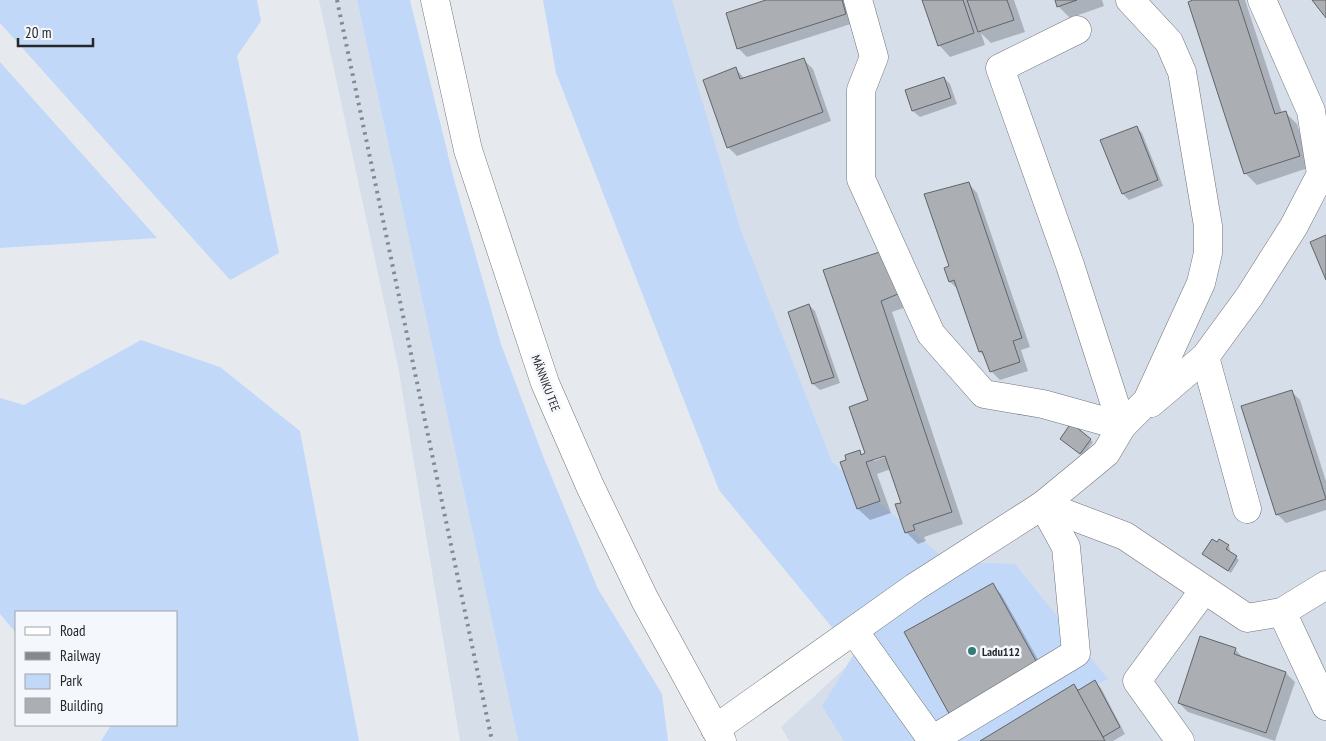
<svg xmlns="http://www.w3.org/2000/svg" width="1326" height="741" font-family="'PT Sans Narrow',sans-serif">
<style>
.built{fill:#d6dee9}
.green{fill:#c2d8f8}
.shadow{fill:#0003;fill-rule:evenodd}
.building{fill:#abaeb3;stroke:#616468}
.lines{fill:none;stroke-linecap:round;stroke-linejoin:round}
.minor-casing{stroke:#717479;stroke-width:29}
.minor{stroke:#fff;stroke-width:28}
.rail{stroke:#86898d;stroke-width:4;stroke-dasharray:2.5 5;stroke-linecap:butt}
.poi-dot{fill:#327b79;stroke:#f4f7fc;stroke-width:2}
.labels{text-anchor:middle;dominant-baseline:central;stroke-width:5;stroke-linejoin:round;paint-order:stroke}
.street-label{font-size:12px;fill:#262729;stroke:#f4f7fc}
.poi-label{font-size:12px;font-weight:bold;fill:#262729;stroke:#f4f7fc;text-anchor:start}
</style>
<rect width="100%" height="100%" fill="#e6eaef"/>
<g class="built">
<path d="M319,0H357L518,741H460L398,366Z"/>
<path d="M655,0H1326V741H789L781,727L900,617L671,112Z"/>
</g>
<g class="green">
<path d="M0,0H257L261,21L237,56L279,253L230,280L0,23Z"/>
<path d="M357,0H410L455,183L501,344L543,456L598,589L662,694L668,741H518Z"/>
<path d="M543,0H672L740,228L832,462L948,562L1015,564L1108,679L990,741H844L822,706L854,654L719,490L556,73Z"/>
<path d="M0,62L157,238L0,248Z"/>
<path d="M141,340L220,367L300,431L359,741H101L111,725H176V612H16V633L0,614V398L24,405Z"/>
</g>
<g class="shadow">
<path d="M770,0H847L854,23L747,57L738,48Z"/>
<path d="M923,0H1014L1025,32L991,43L981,33L985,45L950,57L939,45Z"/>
<path d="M1057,0H1102L1104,6L1070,18L1058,6Z"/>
<path d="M1197,0H1245L1282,113L1285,112L1297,124L1311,167L1257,185L1245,173Z"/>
<path d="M804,60L813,69L831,121L737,156L728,147L735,68L745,79Z"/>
<path d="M944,78L950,84L957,104L920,117L913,111L907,91Z"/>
<path d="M1136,127L1142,133L1163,186L1129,200L1123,194L1102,141Z"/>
<path d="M968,183L977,193L1030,347L1021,350L1028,371L1000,380L991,371L986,358L980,352L959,290L950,282L946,269L951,267Z"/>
<path d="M882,252L909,306L892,312L963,524L924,537L926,541L918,544L906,532L903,504L891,469L877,474L891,513L870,520L858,509L859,452L863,455L867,454ZM891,455L874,461V458Z"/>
<path d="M809,305L815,311L840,383L820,390L813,384L789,312Z"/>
<path d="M1291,391L1300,400L1326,481V510L1286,523L1277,514Z"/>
<path d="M1071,425L1093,442L1083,456L1064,441Z"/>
<path d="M1228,546L1230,549L1229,552L1239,560L1231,573L1206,557Z"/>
<path d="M992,585L1001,594L1049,679L962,727Z"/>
<path d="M1235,649L1244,659L1286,673L1295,682L1275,741L1188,712L1179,703Z"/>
<path d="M1095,682L1101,688L1125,734L1113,741H980L1074,685L1080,691Z"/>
</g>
<g class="building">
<path d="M766,0H842L846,14L737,49L726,13Z"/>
<path d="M922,0H963L974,33L938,46Z"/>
<path d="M967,0H1007L1014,20L978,32Z"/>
<path d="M1055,0H1077L1057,7Z"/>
<path d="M1193,0H1238L1275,114L1286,111L1300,156L1244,174L1188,2Z"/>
<path d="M1312,0H1326V18Z"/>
<path d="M804,58L823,112L727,148L703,80L736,67L740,79Z"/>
<path d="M944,77L951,98L912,111L905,90Z"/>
<path d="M1137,126L1158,180L1122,194L1100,140Z"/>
<path d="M969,182L1022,338L1013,341L1020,362L990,372L982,351L979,352L954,280L949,282L944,268L949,266L924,194Z"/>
<path d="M1326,235V280L1310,242Z"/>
<path d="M883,251L898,294L881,301L952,512L913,525L915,530L905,533L895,504L901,503L885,456L866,462L880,501L857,509L840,462L846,460L845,455L860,450L861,455L865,453L849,407L868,400L823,270Z"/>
<path d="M809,304L834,377L812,384L788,312Z"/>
<path d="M1292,390L1326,499L1276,515L1241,406Z"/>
<path d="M1071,423L1091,439L1080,454L1060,439Z"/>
<path d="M1212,539L1217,542L1219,539L1229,545L1226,549L1237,556L1228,571L1202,554Z"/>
<path d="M993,583L1041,670L952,719L904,632Z"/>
<path d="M1200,636L1236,648L1234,654L1286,672L1266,733L1178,703Z"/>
<path d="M1095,680L1120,727L1103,737L1077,691Z"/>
<path d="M1074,684L1105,741H980Z"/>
</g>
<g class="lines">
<g class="minor-casing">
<g id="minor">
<path d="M435,0L468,150L545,383L590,486L645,600L722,741"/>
<path d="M858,0L874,57L861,90V179L931,334L984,394L1043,404L1122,426"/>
<path d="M1077,30L1000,68L1070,265L1122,426"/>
<path d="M1205,357L1247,509"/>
<path d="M1151,403L1205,357L1249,297L1294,226L1321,174L1311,111L1262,0"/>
<path d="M1043,505L1125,536L1247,618L1282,612L1326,585"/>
<path d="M1282,612L1326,706"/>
<path d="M854,631L932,740L1076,653L1066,547L1043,505"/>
<path d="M715,729L915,587L1043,505L1106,453L1122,426L1147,401L1201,283L1208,253V226L1182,72L1169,42L1130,0"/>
<path d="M1180,741L1137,681L1204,590"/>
</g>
</g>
<use href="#minor" class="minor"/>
<path class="rail" d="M337,0L492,741"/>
</g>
<circle class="poi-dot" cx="972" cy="651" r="5"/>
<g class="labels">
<g class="street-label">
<text transform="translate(546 383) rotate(69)">MÄNNIKU TEE</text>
</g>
<g class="poi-label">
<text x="982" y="651">Ladu112</text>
</g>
</g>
<rect x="15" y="611" width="162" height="115" fill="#f4f7fc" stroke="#a2a4a8"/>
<rect x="25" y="627" width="25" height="8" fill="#ffffff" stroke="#a2a4a8"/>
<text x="60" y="636" font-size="15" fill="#262729">Road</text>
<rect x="25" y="652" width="25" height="8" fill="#86898d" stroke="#a2a4a8"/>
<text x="60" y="661" font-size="15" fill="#262729">Railway</text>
<rect x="25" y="674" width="25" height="15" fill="#c2d8f8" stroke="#a2a4a8"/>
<text x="60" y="686" font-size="15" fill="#262729">Park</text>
<rect x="25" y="698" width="25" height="15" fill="#abaeb3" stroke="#a2a4a8"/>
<text x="60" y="711" font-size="15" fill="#262729">Building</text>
<path d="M18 38v8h75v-8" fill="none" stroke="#262729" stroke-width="2.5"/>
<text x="25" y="38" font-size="15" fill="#262729" stroke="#f4f7fc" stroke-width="4" paint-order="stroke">20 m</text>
</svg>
